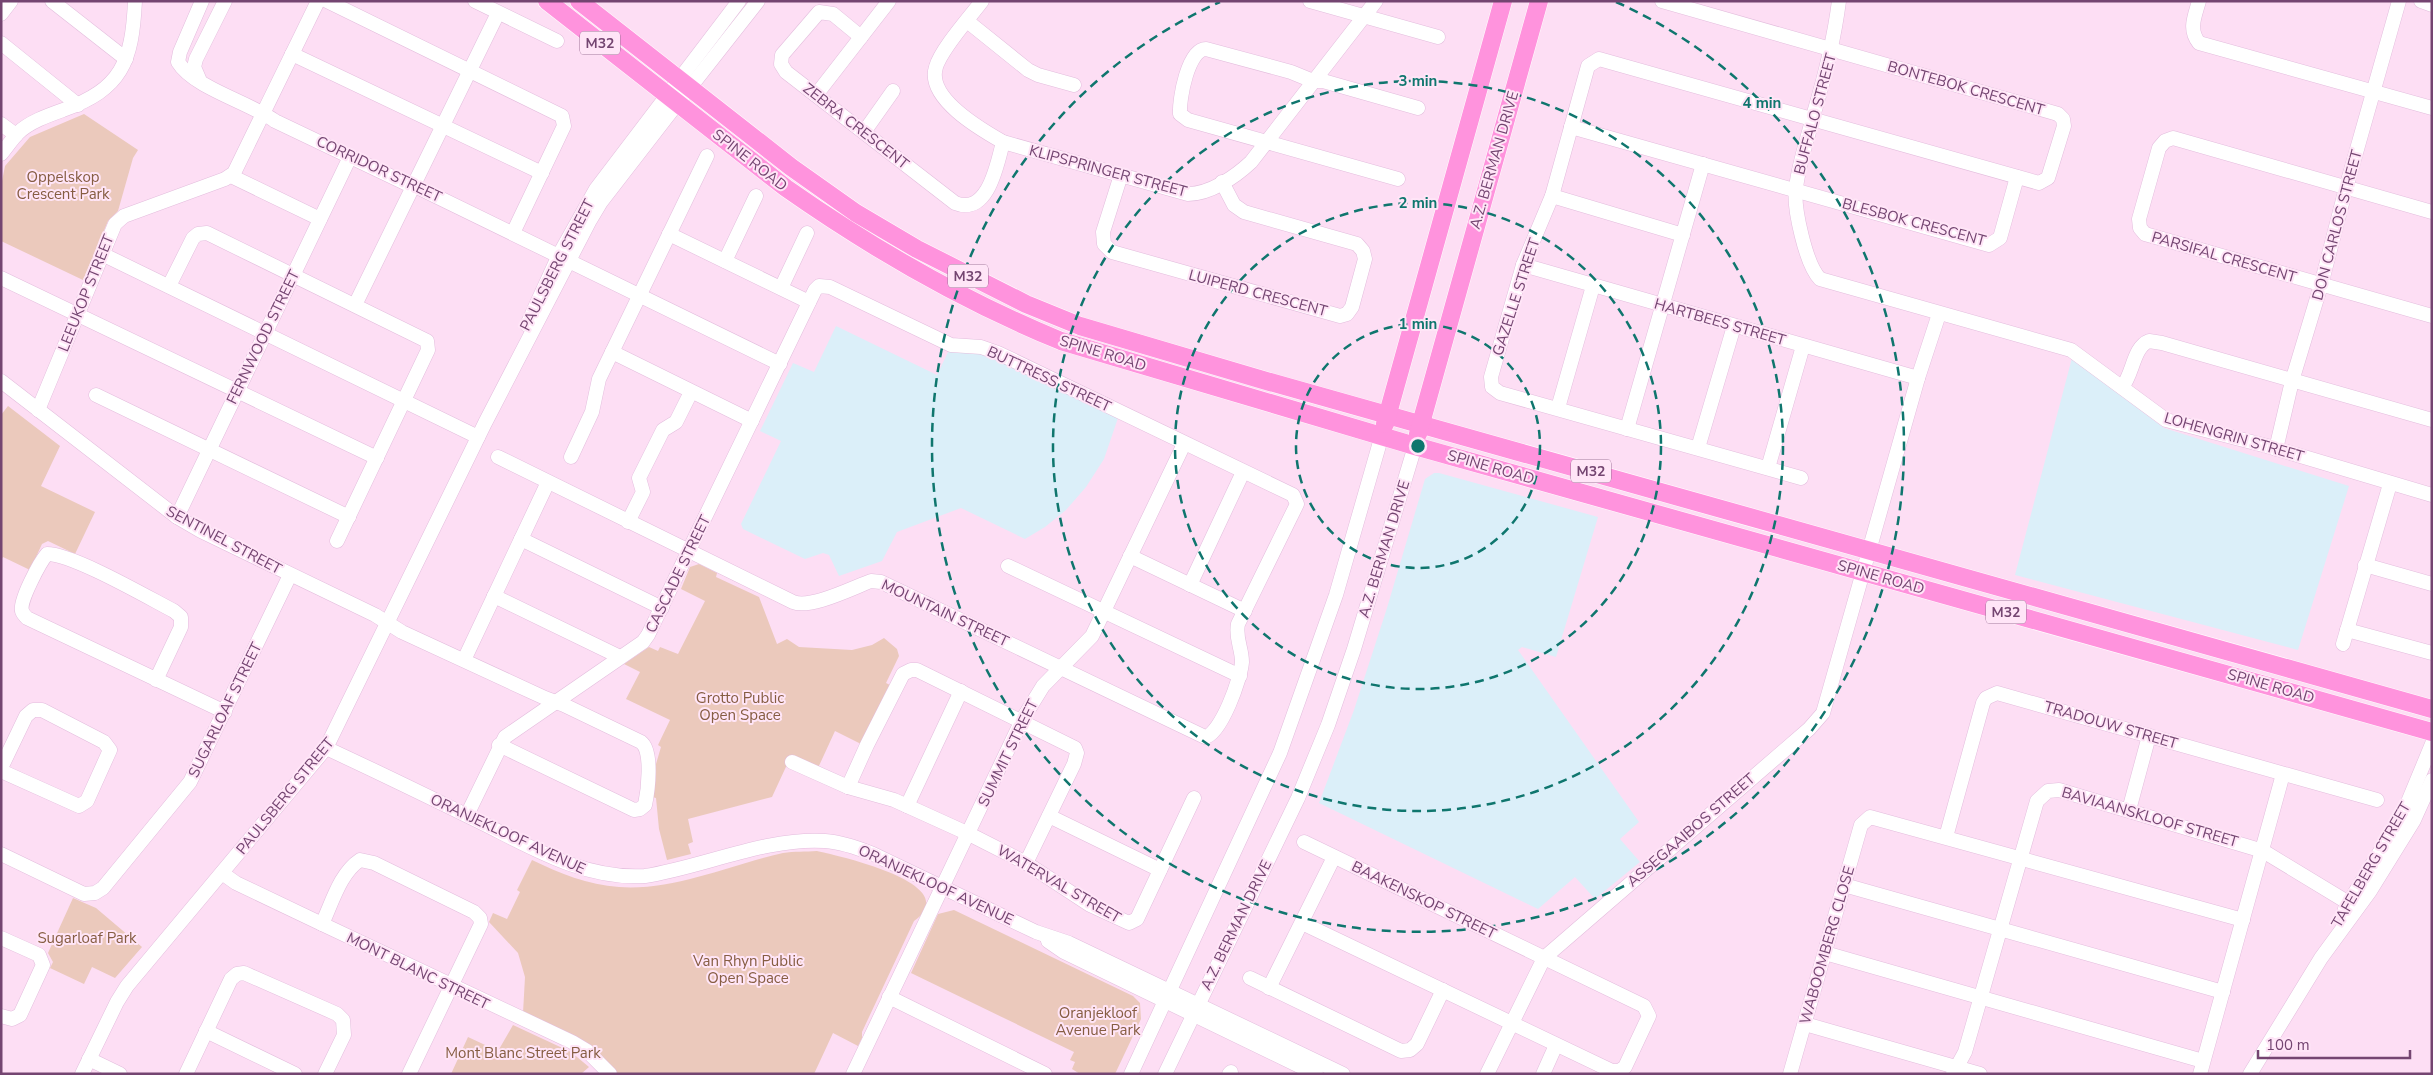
<svg xmlns="http://www.w3.org/2000/svg" width="2433" height="1075" font-family="'Nunito Sans',sans-serif">
<style>
.education{fill:#dbeff9}
.park{fill:#ebc9bc}
.lines{fill:none;stroke-linecap:round;stroke-linejoin:round}
.minor-casing{stroke:#e3bddd;stroke-width:15}
.major-casing{stroke:#fff;stroke-width:19}
.minor{stroke:#fff;stroke-width:14}
.major{stroke:#ff93dd;stroke-width:18}
.ring{fill:none;stroke:#0f766e;stroke-width:2.5;stroke-dasharray:9 6}
.labels{text-anchor:middle;dominant-baseline:central;stroke-width:4;stroke-linejoin:round;paint-order:stroke}
.shield{fill:#ffe5f7;stroke:#9e7599;stroke-width:1}
.shield-label{font-size:14px;font-weight:bold;fill:#744571}
.street-label{font-size:15px;fill:#744571;stroke:#ffe5f7}
.park-label{font-size:15px;fill:#865d42;stroke:#ffe5f7}
.centre{fill:#0f766e;stroke:#ffe5f7;stroke-width:2.5}
.ring-label{font-size:15px;text-anchor:middle;font-weight:bold;fill:#0f766e;stroke:#ffe5f7;stroke-width:4;stroke-linejoin:round;paint-order:stroke}
</style>
<rect width="100%" height="100%" fill="#fddef4"/>
<g class="education">
<path d="M836,326L937,375L949,350L984,354L1118,418L1104,459L1086,487L1066,510L1045,527L1025,539L961,508L897,532L882,561L839,576L829,555L823,553L805,559L743,529L741,524L781,441L760,431L793,363L814,372Z"/>
<path d="M2072,358L2164,428L2349,486L2298,650L2015,575Z"/>
<path d="M1434,473H1439L1598,517L1556,657L1522,647L1518,650L1639,822L1620,839L1640,862L1595,899L1575,877L1538,909L1319,803L1354,710L1387,608L1425,479Z"/>
</g>
<g class="park">
<path d="M84,114L138,150L133,158L118,211L108,221L83,280L1,241V186L5,166L30,137Z"/>
<path d="M8,406L60,446L41,486L95,512L75,554L48,541L42,544L30,570L3,557L1,560V415Z"/>
<path d="M699,564L717,573L716,577L759,597L777,644L787,639L799,647L852,650L872,645L884,638L897,649L899,656L886,683L890,685L861,744L835,731L818,768L791,756L772,797L688,819L693,842L688,844L691,854L667,860L659,829L656,798L652,797L653,764H656L661,747L658,745L670,720L626,699L640,672L624,664L649,647L658,651L660,647L678,654L705,601L681,589L690,567Z"/>
<path d="M817,851C839,856 966,884 914,921L862,1032V1038L858,1046L833,1033L814,1074H615L523,1013L525,977L518,953L489,922L493,913L507,919L520,892L517,890L532,860C559,873 588,885 619,887C674,891 729,865 783,853C794,851 806,852 817,851Z"/>
<path d="M73,898L96,908L142,947L115,978L92,967L84,984L50,968L53,962L48,953Z"/>
<path d="M954,910L1133,996L1140,1003L1141,1019L1115,1074H1080L1072,1069L1075,1062L1070,1060L1074,1052L911,973L938,914Z"/>
<path d="M513,1025L571,1052L589,1067L581,1074H451L468,1037L498,1051Z"/>
</g>
<g class="lines">
<g class="minor-casing">
<g id="minor">
<path d="M52,1L126,59"/>
<path d="M202,1L180,52L178,62C194,88 249,102 275,121L405,183L415,186L780,364"/>
<path d="M327,1L562,116L564,126L513,233"/>
<path d="M475,1L557,41"/>
<path d="M982,1C970,17 941,49 936,67C926,98 980,129 1003,142L1188,194C1210,194 1235,177 1251,162L1376,1"/>
<path d="M1310,1L1438,37"/>
<path d="M1662,1L2058,114L2063,119L2064,126L2048,178L2039,183L1599,59L1588,66L1552,196L1523,265L1491,377L1492,387L1500,393L1801,478"/>
<path d="M1839,1C1834,40 1825,76 1814,113C1808,138 1799,162 1796,188C1793,207 1806,265 1820,279L2071,350L2166,420L2267,446L2432,495"/>
<path d="M2199,1C2195,16 2188,29 2199,43L2432,108"/>
<path d="M2421,1L2432,5"/>
<path d="M1,14L11,1"/>
<path d="M967,21L1028,70L1038,75L1074,85"/>
<path d="M861,37L833,14L819,12L782,55L781,64L786,72L955,203C988,216 997,165 1003,142"/>
<path d="M1,43L78,105"/>
<path d="M292,54L542,173"/>
<path d="M200,81L194,67L196,59L225,1"/>
<path d="M816,95L889,1"/>
<path d="M1,124L16,135"/>
<path d="M1571,127L1989,245L2000,238L2017,177"/>
<path d="M864,132L893,91"/>
<path d="M1,154C7,147 12,139 18,133C29,122 49,115 63,110C122,89 132,62 135,1"/>
<path d="M1121,175L1103,232L1104,244L1112,252L1340,316L1347,314L1352,307L1365,259L1363,251L1357,244L1244,212L1234,205L1222,182"/>
<path d="M231,176L320,219"/>
<path d="M1398,179L1188,120L1180,114C1179,99 1188,49 1206,49L1291,72L1313,81H1323L1418,108"/>
<path d="M1552,196L1683,235"/>
<path d="M2432,212L2173,138L2165,141L2159,148L2139,219L2140,228L2145,234L2432,316"/>
<path d="M669,234L809,302"/>
<path d="M102,254L478,437"/>
<path d="M725,261L756,196"/>
<path d="M1523,265L1918,378"/>
<path d="M1,278L377,458"/>
<path d="M169,286L193,238L198,234L207,233L427,341L428,350L337,541"/>
<path d="M781,288L807,233"/>
<path d="M355,305L498,13"/>
<path d="M527,325L559,255L596,189L739,1"/>
<path d="M612,352L752,421"/>
<path d="M1,381L177,517L201,531L375,615L402,632L545,698L564,705L641,742C653,751 648,791 645,805L640,809L634,810L499,745"/>
<path d="M2122,387C2133,375 2133,347 2149,341L2162,343L2432,420"/>
<path d="M96,395L349,517"/>
<path d="M1558,408L1593,286"/>
<path d="M38,410L115,224L124,216L225,179L234,173L318,1"/>
<path d="M1627,429L1703,164"/>
<path d="M1698,448L1734,326"/>
<path d="M2276,449L2292,381L2321,285L2346,188L2399,1"/>
<path d="M571,457L592,412L599,379L707,156"/>
<path d="M1768,468L1803,346"/>
<path d="M177,517L350,157"/>
<path d="M628,522L643,492L639,478L663,430L676,422L691,392"/>
<path d="M521,539L662,608"/>
<path d="M1130,556L1245,611"/>
<path d="M2365,565L2432,584"/>
<path d="M1008,566L1240,676"/>
<path d="M1190,585L1243,472"/>
<path d="M494,596L620,657"/>
<path d="M2347,630L2432,653"/>
<path d="M2343,644L2390,484"/>
<path d="M464,660L548,482"/>
<path d="M156,680L181,627V617L174,611C147,597 73,554 47,554C40,562 19,601 22,611C23,614 25,616 27,618L225,712"/>
<path d="M326,748C376,771 425,795 474,819C528,845 582,880 645,876C703,867 767,837 825,841C842,842 858,848 873,854L1036,932L1069,943L1343,1074"/>
<path d="M792,762L848,787L894,800L969,834L1026,863L1090,905L1129,923L1137,919L1194,798"/>
<path d="M1,768L26,716L33,710H42L104,742L110,750L87,801L79,806L1,771"/>
<path d="M848,787L867,745L903,674L911,670H917L1075,748L1077,753L1074,764L1026,863"/>
<path d="M907,806L961,691"/>
<path d="M2129,810L2149,736"/>
<path d="M467,815L505,737L643,642L648,635L815,290L819,286L830,287L951,345L981,347L998,353L1293,495L1297,504L1238,624C1235,638 1242,648 1242,662C1241,678 1221,734 1205,737L881,582L871,581C852,588 811,609 793,602C695,553 596,506 498,457"/>
<path d="M1049,816L1160,870"/>
<path d="M1946,837L1983,703L1986,698L1997,693L2377,800"/>
<path d="M1,854L84,894L95,893L103,888L190,782L290,575"/>
<path d="M222,873L236,883L322,924L572,1042L587,1051L610,1074"/>
<path d="M1844,885L2223,992"/>
<path d="M2345,909L2403,814L2432,744"/>
<path d="M1302,923L1612,1071H1619L1625,1067L1649,1016L1644,1006L1304,842"/>
<path d="M322,924C332,903 340,873 360,860L374,863L474,912L480,918L481,924L409,1074"/>
<path d="M1,938L39,955L43,965L20,1015L12,1019L1,1016"/>
<path d="M1048,941L1064,952L1316,1074"/>
<path d="M1825,953L2203,1061"/>
<path d="M1250,978L1401,1051L1410,1050L1417,1044L1443,990"/>
<path d="M1269,988L1334,857"/>
<path d="M889,997L1045,1074"/>
<path d="M1805,1024L1980,1074"/>
<path d="M206,1031L295,1074"/>
<path d="M89,1059L120,1074"/>
<path d="M82,1074L117,1002L127,986L326,748L485,423L589,222L601,202L666,118L758,1"/>
<path d="M186,1074L231,979L237,974L244,973L337,1014L343,1020L344,1035L325,1074"/>
<path d="M853,1074L1022,720L1043,686L1092,636L1184,444"/>
<path d="M1131,1074L1280,753L1336,595L1382,435"/>
<path d="M1165,1074L1298,798L1328,725L1354,649L1415,446"/>
<path d="M1229,1074L1231,1072"/>
<path d="M1487,1074L1544,958L1809,729L1823,713L1918,378L1939,314"/>
<path d="M1543,1074L1556,1045"/>
<path d="M1790,1074L1861,825L1870,817L2243,920"/>
<path d="M1953,1074L1965,1052L2037,801L2048,791L2059,790L2263,851L2357,908"/>
<path d="M2200,1074L2283,774"/>
<path d="M2250,1074L2321,958L2370,891L2414,820L2432,780"/>
</g>
</g>
<g class="major-casing">
<g id="major">
<path d="M547,1L786,188C873,249 963,301 1061,341L1415,446L2432,732"/>
<path d="M579,1L791,167L856,213L917,249L1026,304L1080,326L1270,382L2432,709"/>
<path d="M1385,424L1503,1"/>
<path d="M1418,434L1539,1"/>
</g>
</g>
<use href="#minor" class="minor"/>
<use href="#major" class="major"/>
</g>
<g class="ring">
<circle cx="1418" cy="446" r="122"/>
<circle cx="1418" cy="446" r="243"/>
<circle cx="1418" cy="446" r="365"/>
<path d="M1616 2A486 486 0 1 1 1220 2"/>
</g>
<g class="labels">
<g class="shield">
<rect x="580" y="31.5" width="40" height="23" rx="4"/>
<rect x="948" y="264.5" width="40" height="23" rx="4"/>
<rect x="1571" y="459.5" width="40" height="23" rx="4"/>
<rect x="1986" y="600.5" width="40" height="23" rx="4"/>
</g>
<g class="shield-label">
<text x="600" y="43">M32</text>
<text x="968" y="276">M32</text>
<text x="1591" y="471">M32</text>
<text x="2006" y="612">M32</text>
</g>
<g class="street-label">
<text transform="translate(1966 88) rotate(16)">BONTEBOK CRESCENT</text>
<text transform="translate(1815 114) rotate(-75)">BUFFALO STREET</text>
<text transform="translate(856 126) rotate(38)">ZEBRA CRESCENT</text>
<text transform="translate(750 160) rotate(38)">SPINE ROAD</text>
<text transform="translate(1494 160) rotate(-74)">A.Z. BERMAN DRIVE</text>
<text transform="translate(379 169) rotate(25)">CORRIDOR STREET</text>
<text transform="translate(1108 171) rotate(15)">KLIPSPRINGER STREET</text>
<text transform="translate(1914 222) rotate(15)">BLESBOK CRESCENT</text>
<text transform="translate(2337 225) rotate(-75)">DON CARLOS STREET</text>
<text transform="translate(2224 257) rotate(16)">PARSIFAL CRESCENT</text>
<text transform="translate(557 265) rotate(-63)">PAULSBERG STREET</text>
<text transform="translate(86 293) rotate(-68)">LEEUKOP STREET</text>
<text transform="translate(1258 293) rotate(15)">LUIPERD CRESCENT</text>
<text transform="translate(1516 297) rotate(-72)">GAZELLE STREET</text>
<text transform="translate(1720 322) rotate(16)">HARTBEES STREET</text>
<text transform="translate(263 337) rotate(-64)">FERNWOOD STREET</text>
<text transform="translate(1103 353) rotate(17)">SPINE ROAD</text>
<text transform="translate(1049 379) rotate(25)">BUTTRESS STREET</text>
<text transform="translate(2234 437) rotate(16)">LOHENGRIN STREET</text>
<text transform="translate(1491 467) rotate(16)">SPINE ROAD</text>
<text transform="translate(224 540) rotate(28)">SENTINEL STREET</text>
<text transform="translate(1384 549) rotate(-73)">A.Z. BERMAN DRIVE</text>
<text transform="translate(678 574) rotate(-64)">CASCADE STREET</text>
<text transform="translate(1881 577) rotate(16)">SPINE ROAD</text>
<text transform="translate(945 613) rotate(25)">MOUNTAIN STREET</text>
<text transform="translate(2271 686) rotate(16)">SPINE ROAD</text>
<text transform="translate(225 710) rotate(-64)">SUGARLOAF STREET</text>
<text transform="translate(2111 725) rotate(16)">TRADOUW STREET</text>
<text transform="translate(1008 753) rotate(-64)">SUMMIT STREET</text>
<text transform="translate(285 796) rotate(-51)">PAULSBERG STREET</text>
<text transform="translate(2150 817) rotate(16)">BAVIAANSKLOOF STREET</text>
<text transform="translate(1691 830) rotate(-41)">ASSEGAAIBOS STREET</text>
<text transform="translate(508 834) rotate(25)">ORANJEKLOOF AVENUE</text>
<text transform="translate(2371 865) rotate(-60)">TAFELBERG STREET</text>
<text transform="translate(1059 884) rotate(30)">WATERVAL STREET</text>
<text transform="translate(936 885) rotate(25)">ORANJEKLOOF AVENUE</text>
<text transform="translate(1424 900) rotate(26)">BAAKENSKOP STREET</text>
<text transform="translate(1236 925) rotate(-64)">A.Z. BERMAN DRIVE</text>
<text transform="translate(1827 945) rotate(-74)">WABOOMBERG CLOSE</text>
<text transform="translate(418 971) rotate(26)">MONT BLANC STREET</text>
</g>
<g class="park-label">
<text x="63" y="177">Oppelskop<tspan x="63" dy="17">Crescent Park</tspan></text>
<text x="740" y="698">Grotto Public<tspan x="740" dy="17">Open Space</tspan></text>
<text x="87" y="938">Sugarloaf Park</text>
<text x="748" y="961">Van Rhyn Public<tspan x="748" dy="17">Open Space</tspan></text>
<text x="1098" y="1013">Oranjekloof<tspan x="1098" dy="17">Avenue Park</tspan></text>
<text x="523" y="1053">Mont Blanc Street Park</text>
</g>
</g>
<circle cx="1418" cy="446" r="8" class="centre"/>
<g class="ring-label">
<text x="1418" y="86">3 min</text>
<text x="1762" y="108">4 min</text>
<text x="1418" y="208">2 min</text>
<text x="1418" y="329">1 min</text>
</g>
<rect width="2433" height="1075" fill="none" stroke="#744571" stroke-width="5"/>
<path d="M2258 1050v8h152v-8" fill="none" stroke="#744571" stroke-width="2.5"/>
<text x="2266" y="1050" font-size="15" fill="#744571" stroke="#ffe5f7" stroke-width="4" paint-order="stroke">100 m</text>
</svg>
